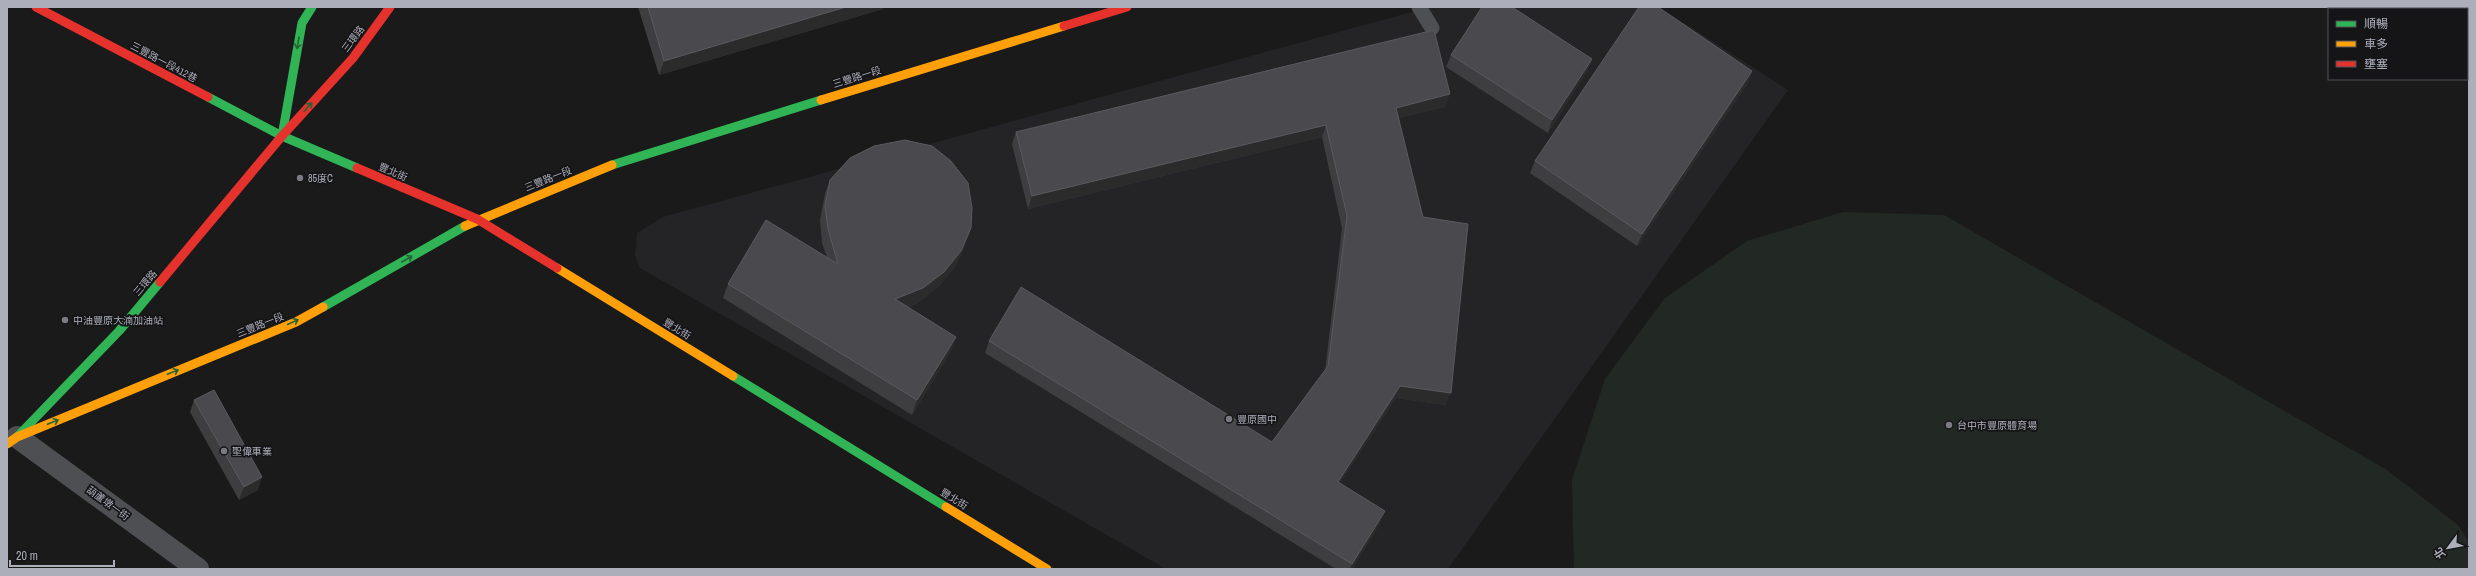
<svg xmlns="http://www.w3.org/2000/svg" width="2476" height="576" font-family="'Archivo Narrow','Noto Sans TC',sans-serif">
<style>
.built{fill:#242426}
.green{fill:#222924}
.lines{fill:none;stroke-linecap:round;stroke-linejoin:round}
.lane{stroke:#4e4f53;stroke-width:15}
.street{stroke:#4e4f53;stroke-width:22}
.fast{stroke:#30b455;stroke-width:9}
.slow{stroke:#ff9f0a;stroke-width:9}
.jam{stroke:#e5322d;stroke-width:9}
.wall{fill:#3e3e41}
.shaded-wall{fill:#2b2b2c}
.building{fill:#4a4a4e;stroke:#595a5f}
.oneway{stroke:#226436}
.poi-dot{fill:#797a82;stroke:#151416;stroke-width:1.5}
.labels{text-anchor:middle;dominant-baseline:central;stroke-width:3.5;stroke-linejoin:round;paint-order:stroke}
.street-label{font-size:10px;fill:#acaeba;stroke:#151416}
.poi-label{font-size:10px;fill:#acaeba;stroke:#151416;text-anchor:start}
</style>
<rect width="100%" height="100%" fill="#1a1a1a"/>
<path class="built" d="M1430,7H1659L1788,90L1448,569H1166L640,268L635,256L637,233L663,217Z"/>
<path class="green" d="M1843,212L1944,215L2387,470L2458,525L2469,542V569H1574L1572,480L1605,379L1665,298L1747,241Z"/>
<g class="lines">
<path class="lane" d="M1419,7L1432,28"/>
<path class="street" d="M17,437L198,569"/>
<g class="fast">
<path d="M208,97L282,136L357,168"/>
<path d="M282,136L302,23L312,7"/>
<path d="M612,165L821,100"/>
<path d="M323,307L465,226"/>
<path d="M733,376L946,507"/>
<path d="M17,437L119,331L160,282"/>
</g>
<g class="slow">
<path d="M821,100L1064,26"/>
<path d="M465,226L612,165"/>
<path d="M557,268L733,376"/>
<path d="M7,444L17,437L296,322L323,307"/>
<path d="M946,507L1047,569"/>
</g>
<g class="jam">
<path d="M36,7L208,97"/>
<path d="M1064,26L1127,7"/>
<path d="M357,168L477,219L557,268"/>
<path d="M160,282L282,136L353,58L390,7"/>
</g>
</g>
<g class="wall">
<path d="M638,7H884L883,9L659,75Z"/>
<path d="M1451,55L1592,59L1587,71L1548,133L1446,67Z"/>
<path d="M1752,71L1748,83L1637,246L1530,173L1535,161Z"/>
<path d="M1445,107L1399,118L1446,405L1396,398L1340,483L1380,523L1352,569H1336L985,353L989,341L1272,442L1325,371L1342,228L1322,137L1028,209L1012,144L1016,132Z"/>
<path d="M830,180L966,243L956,265L939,286L918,303L908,307L951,351L912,415L723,298L728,284L827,257L822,243L820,220L825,194Z"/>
<path d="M194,400L258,490L239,500L190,412Z"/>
</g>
<g class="shaded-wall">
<path d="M846,7H884L883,9L659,75L664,61Z"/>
<path d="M1592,59L1587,71L1548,133L1552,120Z"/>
<path d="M1752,71L1748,83L1637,246L1642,234Z"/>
<path d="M1450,94L1445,107L1392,120L1396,108Z"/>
<path d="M1326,125L1322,137L1028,209L1032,196Z"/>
<path d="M971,228L966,243L956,265L939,286L918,303L890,313L895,299Z"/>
<path d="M956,337L951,351L912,415L917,400Z"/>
<path d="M1400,386L1451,393L1446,405L1396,398L1333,494L1338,482Z"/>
<path d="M262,477L258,490L239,500L244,487Z"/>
<path d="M1385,511L1380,523L1352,569H1350L1352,564Z"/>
</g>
<g class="building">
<path d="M648,7H846L664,61Z"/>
<path d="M1482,7H1512L1592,59L1552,120L1451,55Z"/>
<path d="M1639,7H1658L1752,71L1642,234L1535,161Z"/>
<path d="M1434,30L1450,94L1396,108L1423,217L1468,224L1451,393L1400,386L1338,482L1385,511L1352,564L989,341L1021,287L1272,442L1328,366L1347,216L1326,125L1032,196L1016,132Z"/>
<path d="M905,140L932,146L951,161L968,183L972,208L971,228L961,251L944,272L923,288L895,299L956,337L917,400L728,284L766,220L838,264L828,229L825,206L830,180L850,158L874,146Z"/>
<path d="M214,390L262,477L244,487L194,400Z"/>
</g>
<defs><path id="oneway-shaft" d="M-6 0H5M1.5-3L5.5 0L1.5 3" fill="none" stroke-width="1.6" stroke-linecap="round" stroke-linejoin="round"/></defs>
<g class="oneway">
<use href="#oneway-shaft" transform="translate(298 43) rotate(100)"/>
<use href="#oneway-shaft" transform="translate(308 107) rotate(-48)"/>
<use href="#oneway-shaft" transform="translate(407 259) rotate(-30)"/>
<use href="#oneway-shaft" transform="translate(293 322) rotate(-25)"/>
<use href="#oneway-shaft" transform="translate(173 372) rotate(-22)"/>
<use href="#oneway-shaft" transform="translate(53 422) rotate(-22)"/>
</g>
<g class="poi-dot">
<circle cx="300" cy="178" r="4"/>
<circle cx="65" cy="320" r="4"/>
<circle cx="1229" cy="419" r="4"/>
<circle cx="1949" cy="425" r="4"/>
<circle cx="224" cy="451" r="4"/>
</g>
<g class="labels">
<g class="street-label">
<text transform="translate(353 39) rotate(-53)">三環路</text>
<text transform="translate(164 62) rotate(28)">三豐路一段412巷</text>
<text transform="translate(857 77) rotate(-17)">三豐路一段</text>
<text transform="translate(393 172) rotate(23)">豐北街</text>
<text transform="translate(548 179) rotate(-22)">三豐路一段</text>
<text transform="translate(145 283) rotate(-50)">三環路</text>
<text transform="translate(260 325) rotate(-22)">三豐路一段</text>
<text transform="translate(677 329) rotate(32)">豐北街</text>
<text transform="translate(954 499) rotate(32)">豐北街</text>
<text transform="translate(108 503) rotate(36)">葫蘆墩一街</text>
</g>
<g class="poi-label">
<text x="308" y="178">85度C</text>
<text x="73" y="320">中油豐原大湳加油站</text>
<text x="1237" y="419">豐原國中</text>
<text x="1957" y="425">台中市豐原體育場</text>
<text x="232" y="451">聖偉車業</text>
</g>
</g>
<rect width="2476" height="576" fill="none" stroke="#acaeba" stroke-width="16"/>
<rect x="2328" y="8" width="140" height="72" fill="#151416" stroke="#515258"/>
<rect x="2336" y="21" width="20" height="6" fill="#30b455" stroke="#515258"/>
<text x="2364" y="28" font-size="12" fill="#acaeba">順暢</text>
<rect x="2336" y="41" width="20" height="6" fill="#ff9f0a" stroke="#515258"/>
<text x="2364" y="48" font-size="12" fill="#acaeba">車多</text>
<rect x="2336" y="61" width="20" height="6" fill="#e5322d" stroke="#515258"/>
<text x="2364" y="68" font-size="12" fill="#acaeba">壅塞</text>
<g transform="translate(2448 548) rotate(238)" stroke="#151416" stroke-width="3" paint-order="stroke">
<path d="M0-3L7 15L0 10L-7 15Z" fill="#acaeba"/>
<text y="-6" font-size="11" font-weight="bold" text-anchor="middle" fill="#acaeba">北</text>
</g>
<path d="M10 560v6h104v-6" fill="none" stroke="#acaeba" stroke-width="2"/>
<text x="16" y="560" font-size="12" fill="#acaeba" stroke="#151416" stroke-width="3" paint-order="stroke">20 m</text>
</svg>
